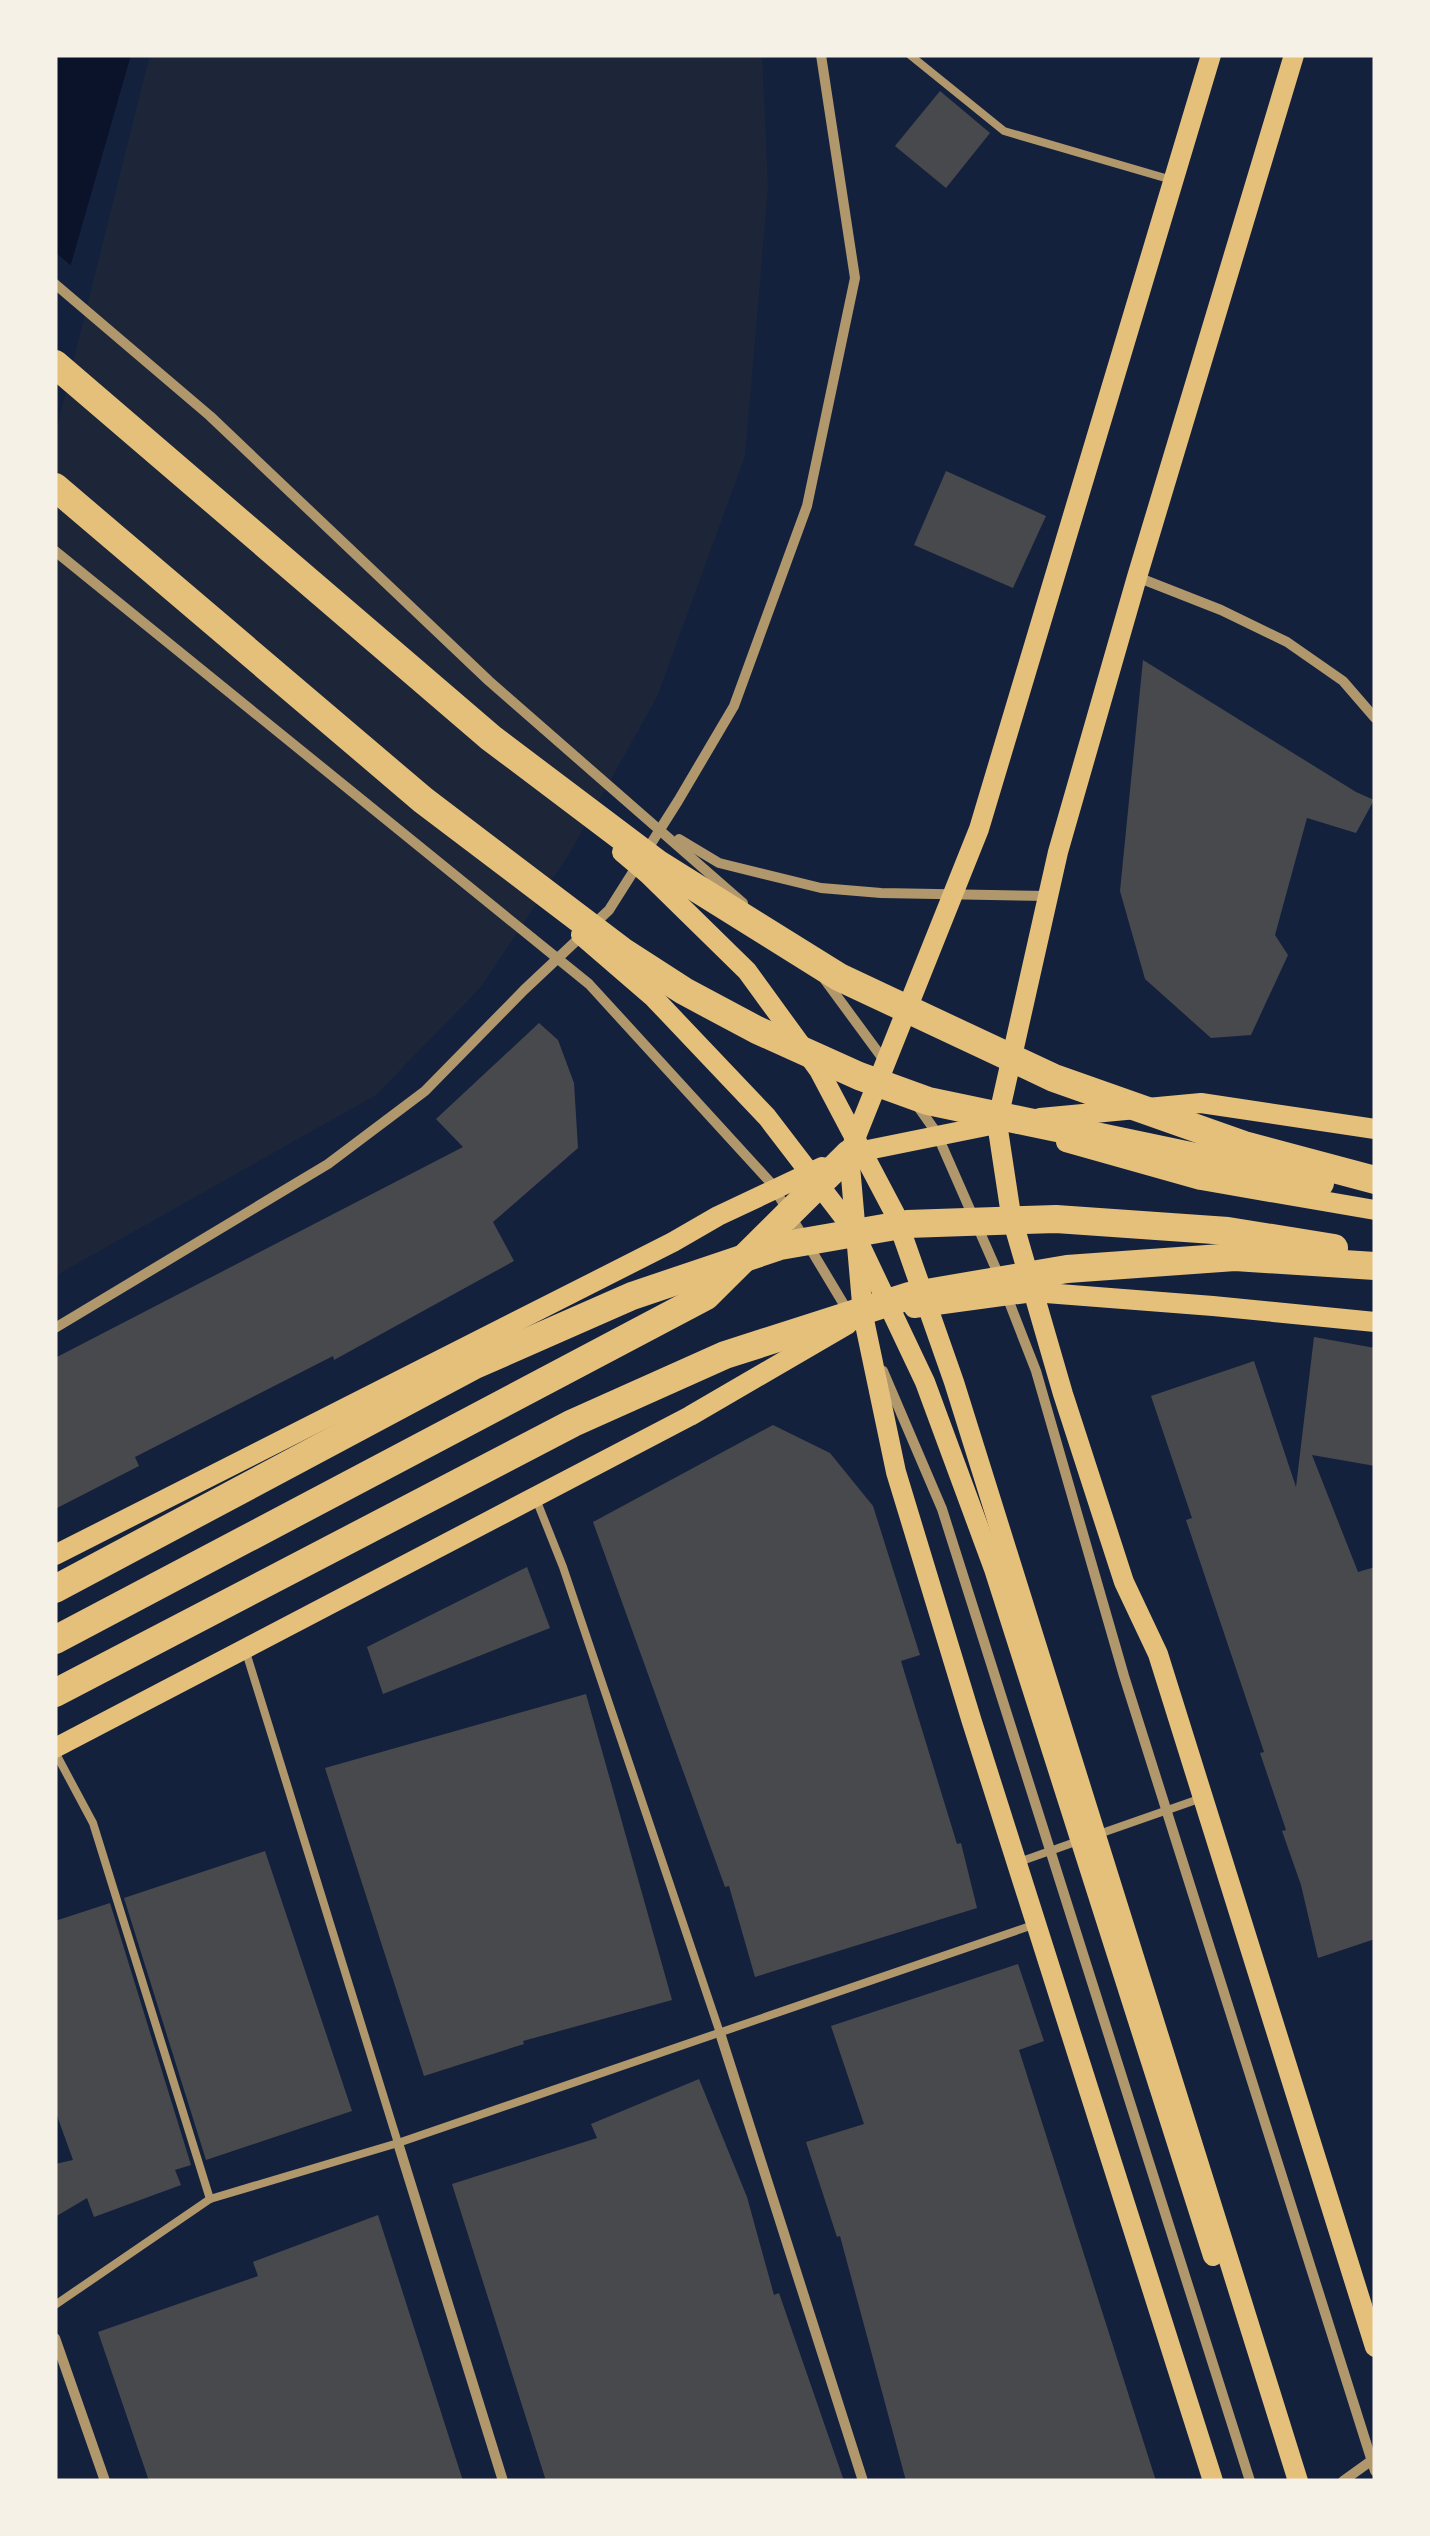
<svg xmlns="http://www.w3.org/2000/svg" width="1430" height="2536" font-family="'Fira Sans Condensed',sans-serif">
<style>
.green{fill:#1d2539}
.water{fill:#0b132b}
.pier{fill:#14213d}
.building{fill:#48494c}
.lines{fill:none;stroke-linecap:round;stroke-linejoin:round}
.service{stroke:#b1986c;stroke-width:8}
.minor{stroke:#b1986c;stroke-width:10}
.secondary{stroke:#e5c07b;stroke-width:20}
.trunk{stroke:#e5c07b;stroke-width:28}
</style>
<rect width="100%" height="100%" fill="#14213d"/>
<path class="green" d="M150,55H762L768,187L745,456L657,697L569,854L481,987L376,1095L55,1276V435Z"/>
<path class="water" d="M55,55H131L55,320Z"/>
<path class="pier" d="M55,252L75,269L60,322L55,325Z"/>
<g class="building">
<path d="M940,91L990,133L946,188L895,146Z"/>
<path d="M946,471L1046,516L1013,588L914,545Z"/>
<path d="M1143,660L1356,792L1374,800L1356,833L1307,818L1275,935L1288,955L1251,1035L1211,1038L1145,979L1120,891Z"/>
<path d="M539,1023L558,1040L574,1083L578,1148L493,1222L514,1261L334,1360L333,1356L135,1457L139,1466L55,1509V1358L463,1147L436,1119Z"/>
<path d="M1314,1337L1375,1348V1466L1312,1455L1358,1572L1375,1567V1939L1318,1958L1301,1885L1282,1831L1286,1830L1260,1753L1264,1752L1186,1520L1192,1518L1151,1396L1254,1361L1296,1487Z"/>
<path d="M773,1425L830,1453L873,1506L920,1655L901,1661L957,1844L961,1843L977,1908L755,1977L729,1886L725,1887L593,1522Z"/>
<path d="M527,1567L550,1628L383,1694L367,1647Z"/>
<path d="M586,1694L672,2000L523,2041L524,2044L424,2076L325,1768Z"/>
<path d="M265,1851L352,2111L206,2160L124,1898Z"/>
<path d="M110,1903L191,2165L175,2170L181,2185L94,2217L87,2198L55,2217V2164L73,2160L55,2110V1921Z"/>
<path d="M1018,1964L1044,2041L1019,2050L1156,2481H906L840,2236L837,2237L806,2142L864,2124L831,2026Z"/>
<path d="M699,2079L747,2197L774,2295L779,2293L844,2481H546L452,2184L597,2138L591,2124Z"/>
<path d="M378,2215L463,2481H149L98,2332L258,2276L253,2262Z"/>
</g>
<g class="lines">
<g class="service">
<path d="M910,55L1004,131L1172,180"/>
<path d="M536,1499L563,1567L720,2033"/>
<path d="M245,1649L398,2143"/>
<path d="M55,1752L93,1823L210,2199"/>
<path d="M1099,1834L1199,1799"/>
<path d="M1019,1862L1081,1840"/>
<path d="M55,2305L210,2199L398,2143L1036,1924"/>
</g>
<g class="minor">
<path d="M55,284L210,416L489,681L743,903"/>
<path d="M55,551L589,984L771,1183L849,1313"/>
<path d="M1137,577L1221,610L1287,642L1343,681L1375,718"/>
<path d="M679,839L719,863L821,888L881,893L1049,896"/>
<path d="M825,980L886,1063"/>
<path d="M917,1105L936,1132L1000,1278"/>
<path d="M1006,1294L1036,1371L1124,1676L1375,2471"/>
<path d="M55,1328L328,1164L425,1091L524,990L609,910L678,801L734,706L807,506L855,278L821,55"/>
<path d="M883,1371L942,1509L1250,2481"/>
<path d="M720,2033L863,2481"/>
<path d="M398,2143L503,2481"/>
<path d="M55,2338L105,2481"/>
<path d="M1343,2481L1375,2458"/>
</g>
<g class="secondary">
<path d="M1211,55L979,829L849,1154L863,1315L896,1472L972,1722L1213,2481"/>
<path d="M1294,55L1137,577L1058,852L997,1123L1011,1215L1063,1394L1124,1582L1158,1654L1375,2347"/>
<path d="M622,852L648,874L747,971L819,1070L895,1214L954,1382L1298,2481"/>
<path d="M581,935L654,998L767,1117L852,1228L925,1382L994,1569L1213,2256"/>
<path d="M1040,1118L1201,1103L1375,1129"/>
<path d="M1066,1142L1201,1180L1375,1210"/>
<path d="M853,1153L1006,1122"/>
<path d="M914,1308L1033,1292L1213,1306L1375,1322"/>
<path d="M55,1555L673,1242L718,1216L822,1167"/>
<path d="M55,1748L690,1416L848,1324"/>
</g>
<g class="trunk">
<path d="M55,364L491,738L658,864L839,977L1054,1078L1244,1145L1375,1180"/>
<path d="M55,487L423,800L622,951L684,991L757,1030L859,1076L928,1101L1320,1183"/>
<path d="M55,1589L475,1365L632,1296L780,1246L907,1224L1056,1219L1228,1231L1334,1248"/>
<path d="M55,1640L706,1296L849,1154"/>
<path d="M55,1693L573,1423L725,1355L909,1296L1067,1269L1235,1257L1375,1266"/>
</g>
</g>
<rect width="1430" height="2536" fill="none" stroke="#f6f1e7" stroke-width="115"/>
</svg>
